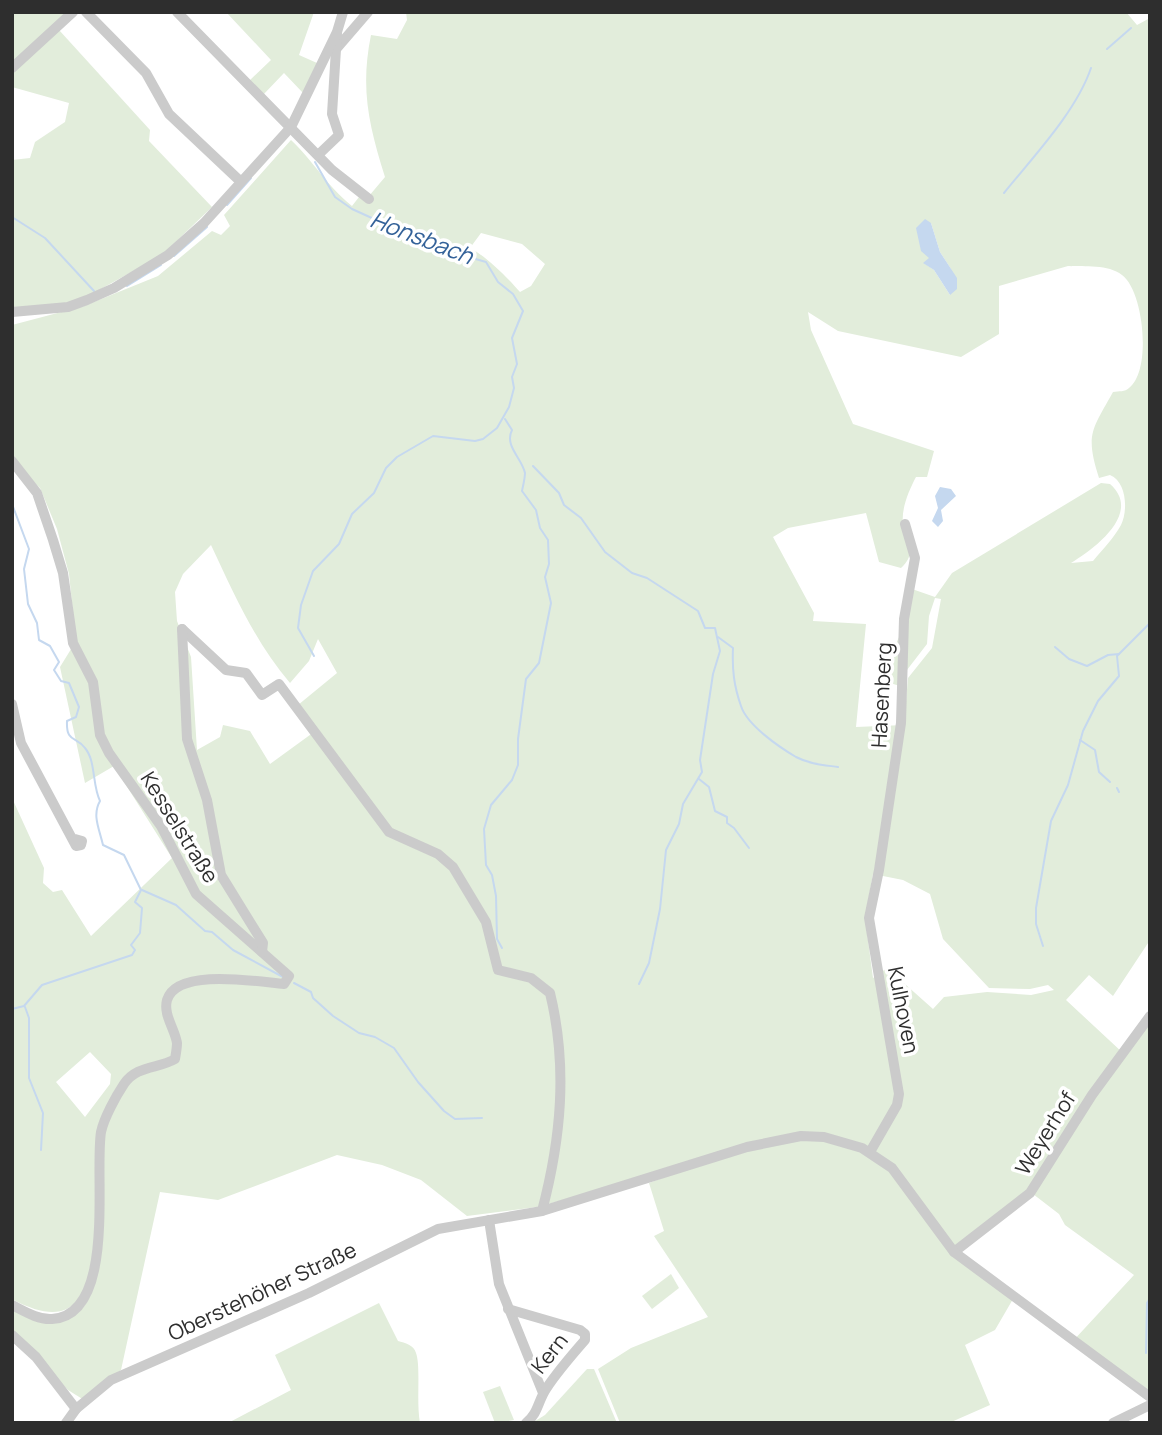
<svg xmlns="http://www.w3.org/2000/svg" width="1162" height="1435" font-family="Manrope,sans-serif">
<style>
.green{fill:#e2eddb;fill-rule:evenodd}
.water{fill:#c5d8ef}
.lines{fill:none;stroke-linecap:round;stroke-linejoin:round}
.stream{stroke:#c5d8ef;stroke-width:2}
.minor{stroke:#cbcbcb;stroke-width:10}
.labels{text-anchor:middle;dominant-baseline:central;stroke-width:7;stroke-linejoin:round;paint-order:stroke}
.street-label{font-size:21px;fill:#2e2e2e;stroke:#fff}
.water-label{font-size:23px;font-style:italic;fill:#346299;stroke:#fff}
</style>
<rect width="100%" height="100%" fill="#fff"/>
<g class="green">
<path d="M12,12H69L12,64Z"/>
<path d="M226,12H314L299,55L317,63L303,93L284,73L263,95L249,81L271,60Z"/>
<path d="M406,12H1126L1137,25L1150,18V940L1113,996L1089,975L1066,1000L1123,1053L1150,1016V1397L1072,1342L1134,1275L1065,1225L1059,1214L1033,1194L954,1252L1013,1299L995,1330L965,1345L990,1405L949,1423H620L598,1369L631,1348L708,1317L654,1236L664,1231L649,1183L665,1177L614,1186L537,1207L467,1216L421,1180L382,1165L337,1155L218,1200L160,1192L121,1370L84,1400L68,1390L12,1333V1306C23,1310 36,1319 47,1320C110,1327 97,1237 97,1198C92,1255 98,1346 12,1299V798L44,868L43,883L53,892L62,890L91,936L172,858L114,766L85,783L60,667L76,641L69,574L57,529L40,488L12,462V325L84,306L158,276L212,231L221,235L230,226L224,215L291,140C315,163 326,185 352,206L359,197L369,196L385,177C369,126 360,89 371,35L397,39L407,20ZM931,223L940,252L951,269L950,295L934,270L924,263L930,259ZM481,233L522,244L545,264L531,286L520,292C507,277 487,257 470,248ZM1068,266C1085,267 1108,264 1122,275C1144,291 1152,371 1129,388C1125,392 1119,391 1113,392C1092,430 1085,434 1099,478L1110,475C1127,482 1128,511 1121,525C1114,538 1102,550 1093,561L1071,563C1094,549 1143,513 1110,484L1101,483L952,573L935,597L912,589L907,619L880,680L900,686V679L927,644L929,616L935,598L941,599L932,648L908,678L904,725L856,727L866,624L813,621L814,613L773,537L788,528L866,513L879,562L901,568C918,552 906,544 903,524C901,509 909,490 916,477H927L934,451L853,424L811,330L808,312L838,331L961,357L999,334V286ZM211,545C234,594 255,642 290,683L309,661L318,639L337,673L298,705L314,732L270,764L250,731L223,725L220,737L197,750L191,657L177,621L175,592L183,574ZM873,874L903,880L930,894L943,939L989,988L1030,989L1048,985L1054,990L1031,995L987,992L944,997L933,1009L887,968L873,978L865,918ZM90,1052L111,1074L110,1084L85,1117L56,1082Z"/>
<path d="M59,30L150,130L149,141L212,207L162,255L99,290L87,300L12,310V160L30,158L35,142L65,122L69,103L12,87V74Z"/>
<path d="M671,1274L679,1288L652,1309L642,1296Z"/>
<path d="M379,1303L398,1341C405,1343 414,1345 416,1353C421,1367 416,1402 420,1423H228L291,1390L275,1355Z"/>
<path d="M587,1369H594L617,1423H532L545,1415Z"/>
<path d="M500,1386L514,1420L495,1423L483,1392Z"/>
</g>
<g class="water">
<path d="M925,219L931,223L940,252L957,278V289L950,295L934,270L923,263L929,258L921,251L916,228Z"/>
<path d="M940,487L951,489L956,496L941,510L943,521L938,527L932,521L938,508L935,496Z"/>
</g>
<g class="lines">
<g class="stream">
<path d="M1107,49L1131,28"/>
<path d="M1004,193C1033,157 1076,112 1091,68"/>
<path d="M227,205L251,178"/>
<path d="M12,217L45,238L94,291"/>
<path d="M174,256L207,227"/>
<path d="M127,286L161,265"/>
<path d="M533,466L559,493L564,505L581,518L605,552L632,573L647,578L698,611L705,628H715L720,651L713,674L700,760L702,772L683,804L679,824L666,850L660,909L649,963L639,984"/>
<path d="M12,504L29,549L24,569L28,604L37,623L39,640L50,646L59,662L54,670L61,681L69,683L79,707L76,717L67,721C66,743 76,736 85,748C96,761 92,785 100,801C92,815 99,828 103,845L124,855L141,890L135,902L142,908L140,933L131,945L135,950L132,955L42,985L24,1006L12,1009"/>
<path d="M718,637L733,648C732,670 734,686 741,706C747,725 779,747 796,757C809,764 824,765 838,767"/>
<path d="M1055,647L1069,659L1087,666L1108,655L1119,654"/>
<path d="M314,656L298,628L301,605L313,571L339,544L352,514L374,493L386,468L397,457L433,436L475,441L483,439L497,428L509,407L514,388L512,377L517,364L512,338L523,311L513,294L498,282L486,262L438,248L352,209L335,197L315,162"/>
<path d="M1080,740L1095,750L1099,772L1110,782"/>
<path d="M699,779L709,787L715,811L727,817V823L734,828L749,848"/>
<path d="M1117,788L1119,792"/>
<path d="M142,890L176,905L205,931L212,932L233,950L283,977"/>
<path d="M1043,946L1036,924V908L1051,821L1068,785L1083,731L1098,701L1119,676L1117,656L1150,623"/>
<path d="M502,948L497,939L496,896L492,875L486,865L484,829L491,805L512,780L518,765V739L526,679L539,663L551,603L545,577L549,564L548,540L540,528L536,510L522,491C523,486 525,478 525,473C522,458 504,446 512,430L505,419"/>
<path d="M294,983L311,992L313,998L333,1016L359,1033L375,1037L394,1048L418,1082L444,1111L455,1119L482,1118"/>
<path d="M25,1007L29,1018V1078L43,1113L41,1150"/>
<path d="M1146,1353L1147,1303L1150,1298"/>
</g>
<g class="minor">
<path d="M86,12L146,73L169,114L240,181"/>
<path d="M177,12L332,170L369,199"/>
<path d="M337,48L368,12"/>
<path d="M12,68L73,12"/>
<path d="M318,155L339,135L332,114L337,33"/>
<path d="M12,312L68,307L87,300L114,288L168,255L204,223L291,127L337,32L343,12"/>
<path d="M12,461L37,493L53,540L63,573L73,643L93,682L100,735L109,753L161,826L196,894L289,976L284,984C259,982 177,967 167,1000C163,1015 175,1029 177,1043C177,1048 176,1053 175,1059C158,1069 137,1065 124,1084C116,1096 104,1118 101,1132C94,1175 117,1315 52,1319C38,1320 24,1311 12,1305"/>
<path d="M182,629L226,670L246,673L262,695L279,684L389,832L438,854L453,867L486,922L498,970L531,978L550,993C568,1067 561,1139 542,1211"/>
<path d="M182,629L187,739L207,800L221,875L263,943L262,952"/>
<path d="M12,704L21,743L76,846L81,845L82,841L75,839"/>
<path d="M870,1152L897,1105L899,1094L869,918L879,870L901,723L904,619L915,558L905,524"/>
<path d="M489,1220L499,1284L543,1393"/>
<path d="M954,1252L1030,1193L1092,1095L1150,1016"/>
<path d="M508,1309L580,1330L585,1334V1340C571,1356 557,1372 546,1389C538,1401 538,1414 526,1423"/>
<path d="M12,1335L36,1357L76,1409"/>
<path d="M66,1423L76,1409L111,1380L309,1293L438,1229L542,1211L747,1147L801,1136L824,1137L862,1148L892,1168L954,1252L1150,1397"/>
<path d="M1113,1423L1150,1405"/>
</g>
</g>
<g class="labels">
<g class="street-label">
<text transform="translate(881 695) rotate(-87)">Hasenberg</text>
<text transform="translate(180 827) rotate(58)">Kesselstraße</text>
<text transform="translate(904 1010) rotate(79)">Kulhoven</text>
<text transform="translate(1045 1133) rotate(-58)">Weyerhof</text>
<text transform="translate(262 1291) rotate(-25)">Oberstehöher Straße</text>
<text transform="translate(549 1353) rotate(-52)">Kern</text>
</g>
<g class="water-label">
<text transform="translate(422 237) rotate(21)">Honsbach</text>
</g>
</g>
<rect width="1162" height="1435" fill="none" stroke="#2e2e2e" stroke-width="28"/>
</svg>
